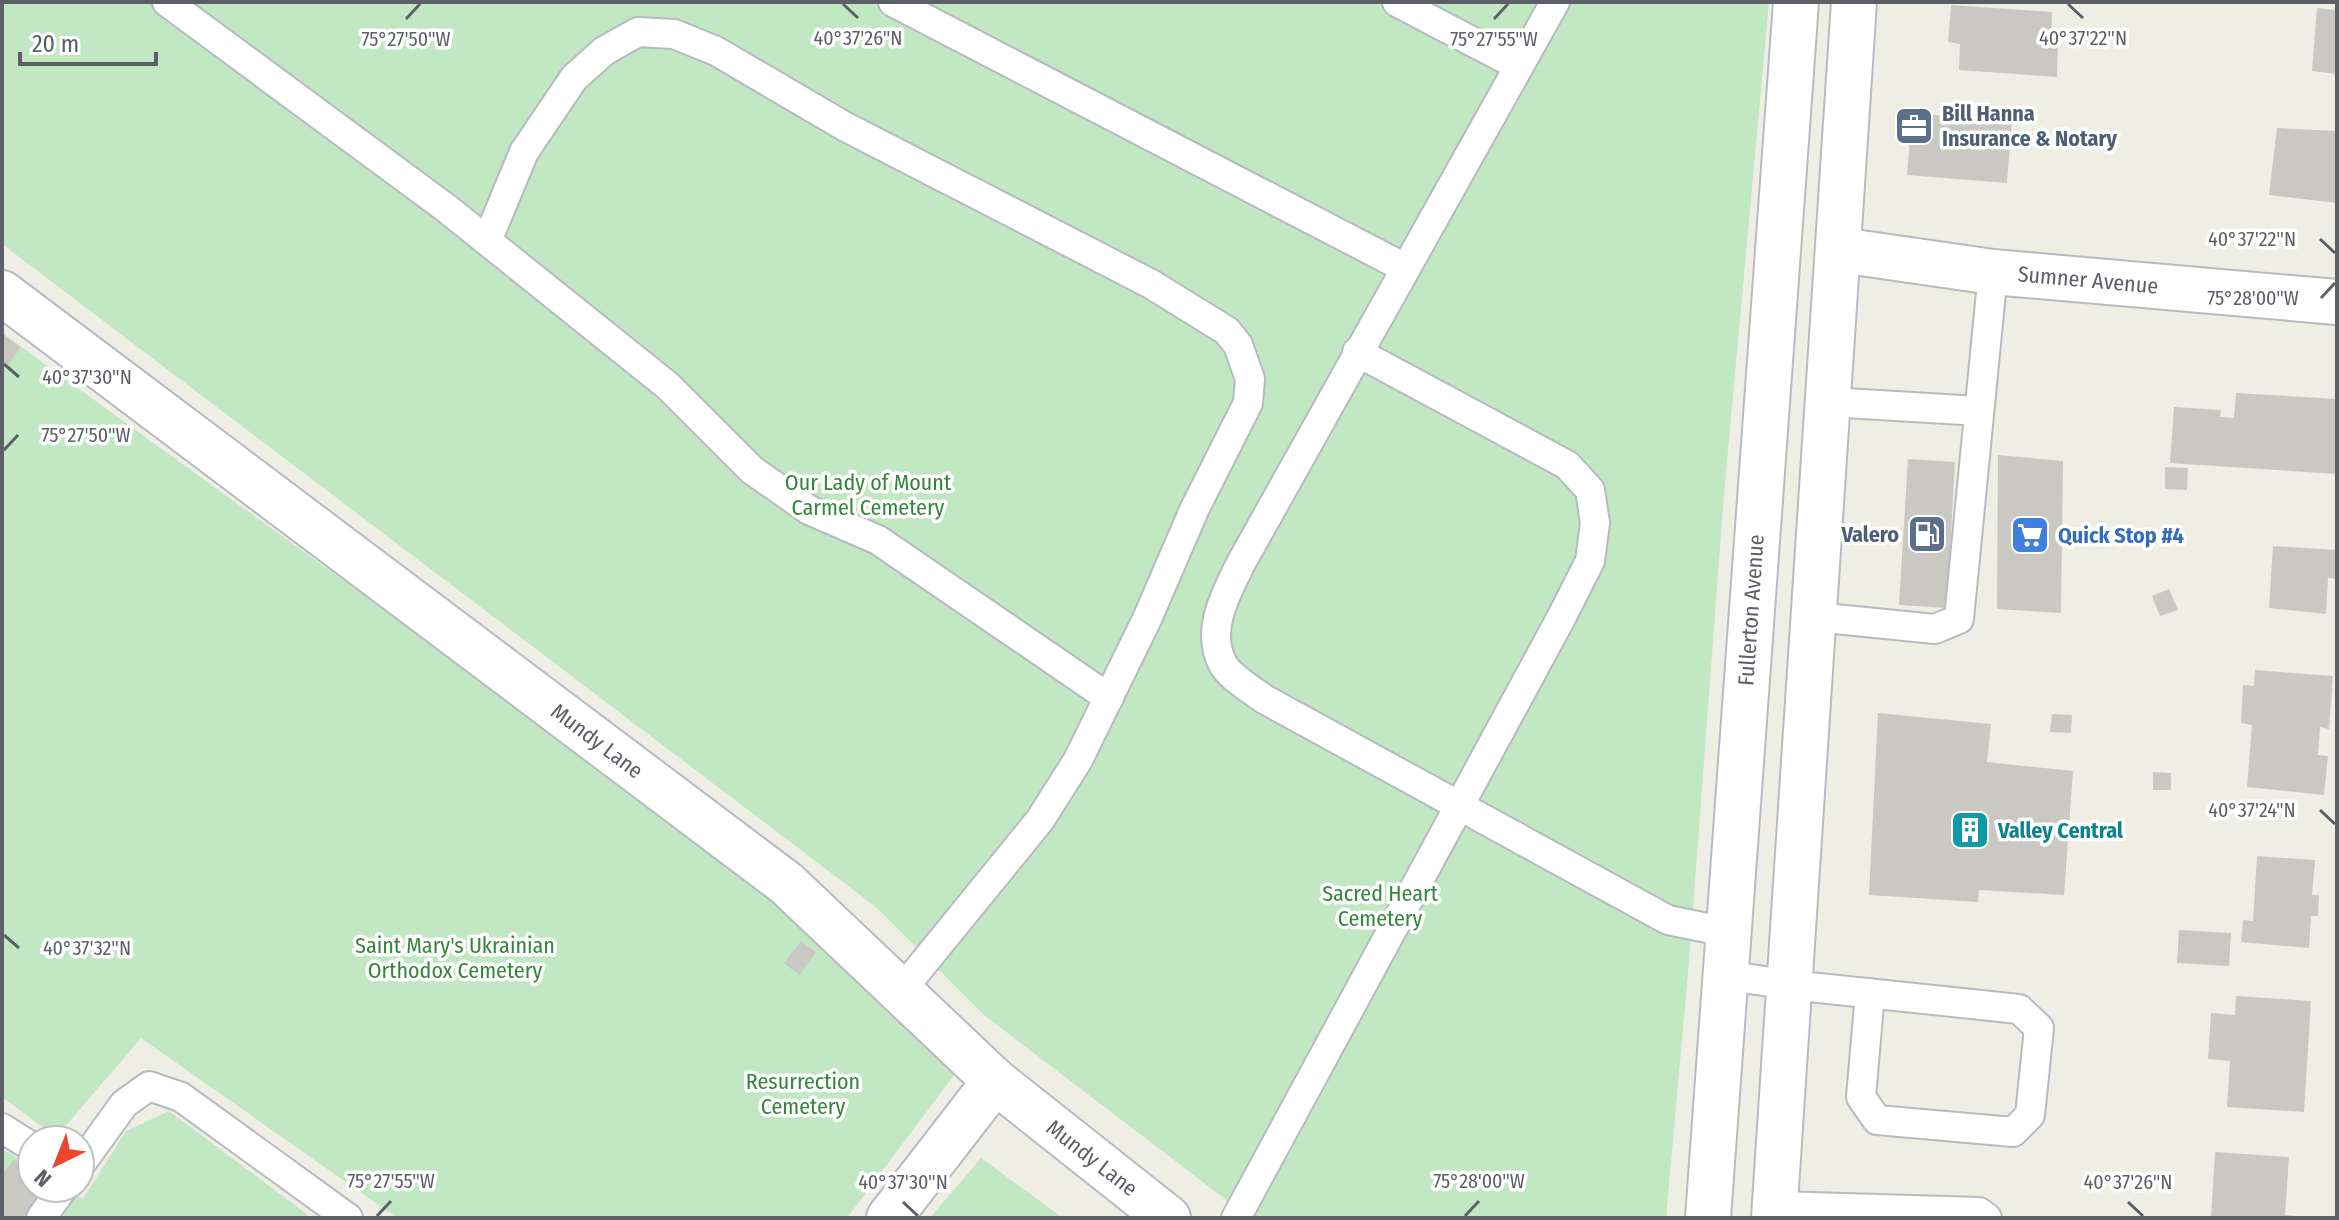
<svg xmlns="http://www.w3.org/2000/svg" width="2339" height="1220" font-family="'Fira Sans Condensed',sans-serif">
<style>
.green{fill:#c1e7c3}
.building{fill:#cac8c2}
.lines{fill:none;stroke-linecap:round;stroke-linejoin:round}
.lane-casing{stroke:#b7babf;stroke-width:32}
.street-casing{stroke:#b7babf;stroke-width:48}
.secondary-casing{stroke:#b8bbc1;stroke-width:48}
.lane{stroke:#fff;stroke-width:28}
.street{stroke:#fff;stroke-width:44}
.secondary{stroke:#fff;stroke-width:44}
.ticks{fill:none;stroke:#5c6066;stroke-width:3}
.labels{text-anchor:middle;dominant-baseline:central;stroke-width:7;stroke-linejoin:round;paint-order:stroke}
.service-label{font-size:22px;font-weight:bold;fill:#4e5e75;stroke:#fff;text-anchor:start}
.street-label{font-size:22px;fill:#5c6066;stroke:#fff}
.park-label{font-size:22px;fill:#33863b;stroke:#fff}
.shop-label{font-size:22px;font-weight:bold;fill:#366cbe;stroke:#fff;text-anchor:start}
.culture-label{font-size:22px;font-weight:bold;fill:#0d838f;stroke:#fff;text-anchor:start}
.ticks-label{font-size:20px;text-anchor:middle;fill:#5c6066;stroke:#fff;stroke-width:7;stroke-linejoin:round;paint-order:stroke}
</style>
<rect width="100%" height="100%" fill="#efeee5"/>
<g class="green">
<path d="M2,2H1769L1724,494L1689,962L1666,1218H1250L984,1015L876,907L2,244Z"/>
<path d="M2,333L319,563L670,808L798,918L954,1075L847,1218H397L141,1038L56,1137L2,1097Z"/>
<path d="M169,1111L312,1218H2V1149L32,1167V1188H65L83,1199L126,1131Z"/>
<path d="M981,1158L1063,1218H930Z"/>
</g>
<g class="building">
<path d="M1951,5L2052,12L2051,39L2058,40L2057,77L1959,70L1960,44L1948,42Z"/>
<path d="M2317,8L2337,10V74L2312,71Z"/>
<path d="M1912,113L2012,121L2007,183L1907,175Z"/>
<path d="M2277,128L2337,131V203L2269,195Z"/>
<path d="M3,334L21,347L8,365L2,361Z"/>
<path d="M2236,393L2337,399V474L2170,463L2174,407L2221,410L2220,417L2234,418Z"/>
<path d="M1998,455L2063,461L2061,613L1997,609Z"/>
<path d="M1908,459L1955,462L1947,608L1899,605Z"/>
<path d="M2165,467L2188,468L2187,490L2165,489Z"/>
<path d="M2273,546L2337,550V579L2328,578L2326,614L2269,608Z"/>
<path d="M2169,589L2178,610L2160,616L2152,596Z"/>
<path d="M2255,670L2333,676L2329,729L2320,727L2318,755L2328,756L2324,795L2247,787L2252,725L2241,723L2243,685L2254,686Z"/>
<path d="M1878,713L1991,724L1987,762L2073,771L2064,895L1979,890L1978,902L1869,895Z"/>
<path d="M2052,714L2072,715L2071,733L2050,732Z"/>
<path d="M2153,772L2171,773V790H2153Z"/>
<path d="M2257,856L2315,860L2312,895H2319L2318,916H2311L2309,948L2241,942L2243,920L2253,921Z"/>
<path d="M2179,930L2231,933L2229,966L2177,963Z"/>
<path d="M801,941L816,952L799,975L784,963Z"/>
<path d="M2236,996L2311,1001L2304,1112L2227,1107L2230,1061L2208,1059L2211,1013L2235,1015Z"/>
<path d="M2215,1152L2289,1157L2285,1215L2297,1216V1218H2211Z"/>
<path d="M14,1160L32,1175V1188H46L22,1218H2V1174Z"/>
</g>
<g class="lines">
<g class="lane-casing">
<g id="lane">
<path d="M167,2L446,208L668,386L752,470L809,510L878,540L1109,698"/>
<path d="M893,2L1405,268"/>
<path d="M1397,2L1519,66"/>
<path d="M1555,2L1241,563C1226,594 1204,631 1224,666C1232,678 1252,690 1264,699L1668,920L1727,932"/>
<path d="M487,241L524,152L574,78L604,51L638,32L674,34L716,51L844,126L1151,284L1227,331L1238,345L1250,379L1248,403L1195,508L1147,619L1078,760L1040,820L900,992"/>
<path d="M1829,402L1979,411"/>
<path d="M1815,617L1935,629L1959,619L1993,272"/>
<path d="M1724,975L1790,985L2019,1009L2039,1028L2030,1115L2013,1132L1877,1120L1861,1097L1870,993"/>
<path d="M2,1128L32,1147"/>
<path d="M80,1165L124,1104L149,1086L181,1097L348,1218"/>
<path d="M1775,1206L1979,1212L1987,1218"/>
<path d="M41,1218L63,1188"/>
<path d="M1236,1218L1561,618L1590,561L1595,523L1590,490L1567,465L1357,352"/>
</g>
</g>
<g class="street-casing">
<g id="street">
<path d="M1840,250L1993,272L2337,302"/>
<path d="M2,293L786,883L995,1081L1168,1218"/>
<path d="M889,1218L995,1081"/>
</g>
</g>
<g class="secondary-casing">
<g id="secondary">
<path d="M1708,1218L1796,2"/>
<path d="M1774,1218L1854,2"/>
</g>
</g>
<use href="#lane" class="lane"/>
<use href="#street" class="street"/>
<use href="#secondary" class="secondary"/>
</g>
<path class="ticks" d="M843,4L858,18M2068,4L2083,18M406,19L420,4M1494,19L1508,4M2320,239L2335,253M2321,298L2335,283M4,364L19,377M4,450L18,435M2320,810L2335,824M4,935L19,948M903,1202L918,1216M2128,1202L2143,1216M377,1216L391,1201M1465,1216L1479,1201"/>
<defs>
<g id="office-square" transform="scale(2)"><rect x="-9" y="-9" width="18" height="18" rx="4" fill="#5c6f8a" stroke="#fff"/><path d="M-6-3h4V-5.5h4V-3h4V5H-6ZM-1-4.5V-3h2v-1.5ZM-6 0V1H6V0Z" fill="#fff"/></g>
<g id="fuel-square" transform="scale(2)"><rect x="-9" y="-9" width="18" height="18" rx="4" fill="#5c6f8a" stroke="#fff"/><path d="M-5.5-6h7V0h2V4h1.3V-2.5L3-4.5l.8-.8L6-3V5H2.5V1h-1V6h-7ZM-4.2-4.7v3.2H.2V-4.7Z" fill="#fff"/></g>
<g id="supermarket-square" transform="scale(2)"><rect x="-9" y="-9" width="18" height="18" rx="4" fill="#3f7fe0" stroke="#fff"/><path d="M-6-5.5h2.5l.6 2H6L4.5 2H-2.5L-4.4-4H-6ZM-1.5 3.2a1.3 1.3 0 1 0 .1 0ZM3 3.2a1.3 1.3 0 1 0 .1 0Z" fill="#fff"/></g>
<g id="building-square" transform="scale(2)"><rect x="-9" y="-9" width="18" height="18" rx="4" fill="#0f9aa8" stroke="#fff"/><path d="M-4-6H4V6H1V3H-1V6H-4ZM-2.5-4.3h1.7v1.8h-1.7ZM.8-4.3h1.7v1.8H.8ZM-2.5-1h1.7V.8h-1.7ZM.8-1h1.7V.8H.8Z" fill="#fff"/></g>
</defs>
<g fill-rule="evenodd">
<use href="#office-square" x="1914" y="126"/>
<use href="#fuel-square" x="1927" y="534"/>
<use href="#supermarket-square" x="2030" y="535"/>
<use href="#building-square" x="1970" y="830"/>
</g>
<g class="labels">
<g class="service-label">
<text x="1942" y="113">Bill Hanna<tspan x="1942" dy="25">Insurance &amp; Notary</tspan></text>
<text x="1899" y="534" text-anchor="end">Valero</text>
</g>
<g class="street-label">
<text transform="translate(2088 280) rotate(5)">Sumner Avenue</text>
<text transform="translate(1751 610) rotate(-86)">Fullerton Avenue</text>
<text transform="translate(597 741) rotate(37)">Mundy Lane</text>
<text transform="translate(1092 1158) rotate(38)">Mundy Lane</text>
</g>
<g class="park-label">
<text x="868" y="482">Our Lady of Mount<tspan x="868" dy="25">Carmel Cemetery</tspan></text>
<text x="1380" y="893">Sacred Heart<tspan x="1380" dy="25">Cemetery</tspan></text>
<text x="455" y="945">Saint Mary's Ukrainian<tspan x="455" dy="25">Orthodox Cemetery</tspan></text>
<text x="803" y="1081">Resurrection<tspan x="803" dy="25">Cemetery</tspan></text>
</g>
<g class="shop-label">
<text x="2058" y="535">Quick Stop #4</text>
</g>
<g class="culture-label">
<text x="1998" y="830">Valley Central</text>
</g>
</g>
<g class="ticks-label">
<text x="858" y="45">40°37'26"N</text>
<text x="2083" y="45">40°37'22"N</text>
<text x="406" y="46">75°27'50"W</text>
<text x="1494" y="46">75°27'55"W</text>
<text x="2252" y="246">40°37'22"N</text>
<text x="2253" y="305">75°28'00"W</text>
<text x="87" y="384">40°37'30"N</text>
<text x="86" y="442">75°27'50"W</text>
<text x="2252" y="817">40°37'24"N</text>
<text x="87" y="955">40°37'32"N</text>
<text x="391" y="1188">75°27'55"W</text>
<text x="1479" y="1188">75°28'00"W</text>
<text x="903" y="1189">40°37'30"N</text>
<text x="2128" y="1189">40°37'26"N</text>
</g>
<rect width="2339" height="1220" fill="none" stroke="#5c6066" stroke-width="8"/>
<g transform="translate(56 1164) rotate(223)"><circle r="38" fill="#ffffff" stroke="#bebfc2" stroke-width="2"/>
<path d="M0-6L14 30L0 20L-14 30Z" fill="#ed452d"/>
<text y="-12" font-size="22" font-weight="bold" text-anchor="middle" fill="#5c6066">N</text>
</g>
<path d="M20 52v12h136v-12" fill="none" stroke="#5c6066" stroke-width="4"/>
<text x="32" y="52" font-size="24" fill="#5c6066" stroke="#ffffff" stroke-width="6" paint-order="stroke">20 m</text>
</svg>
